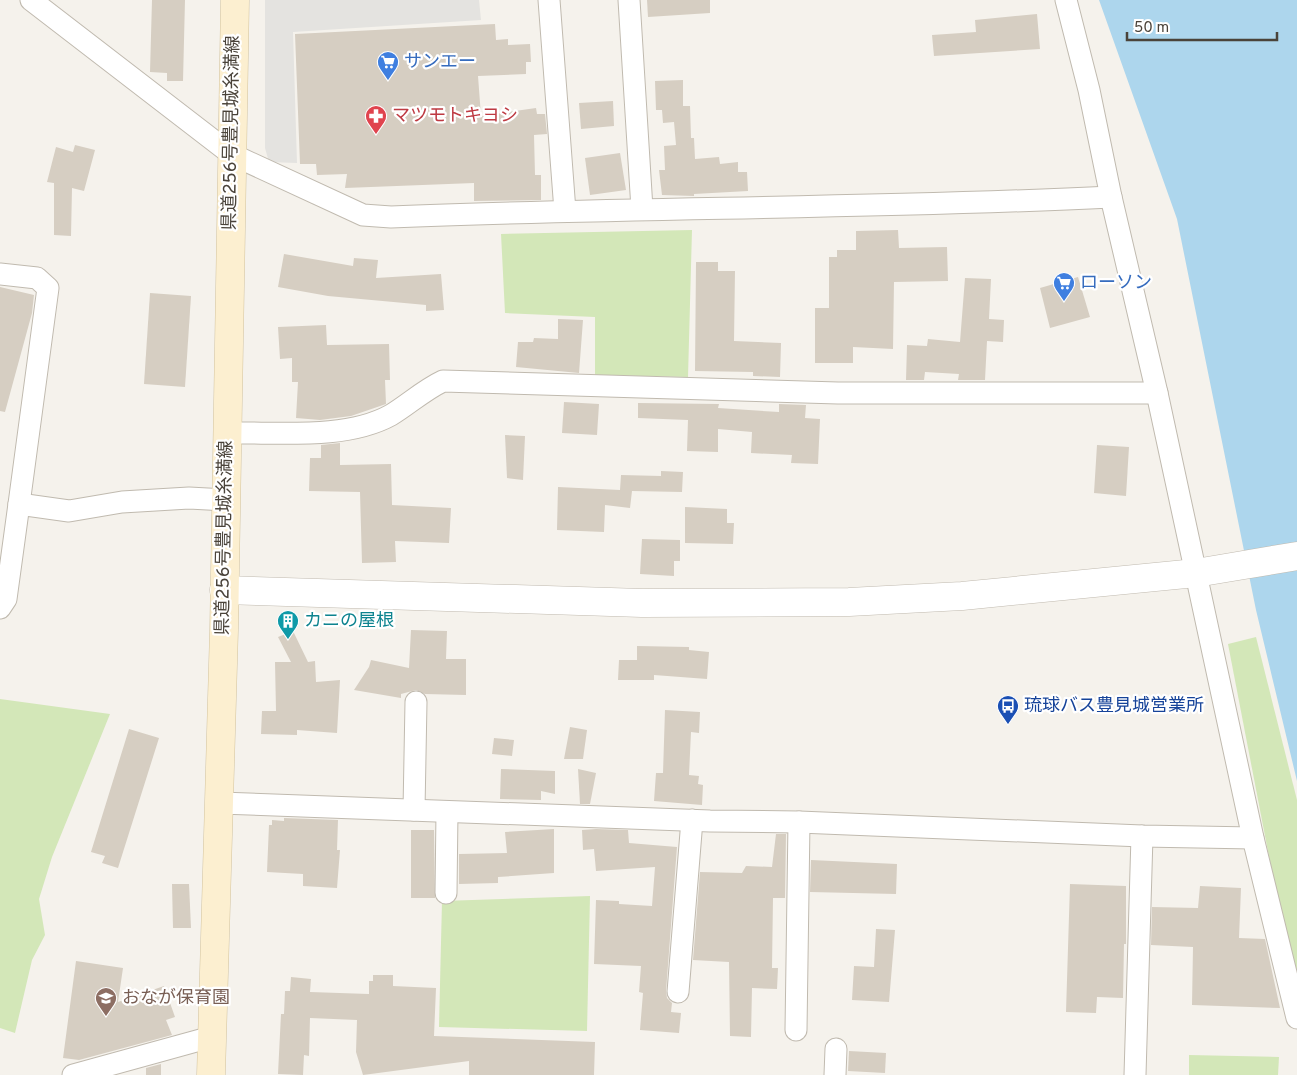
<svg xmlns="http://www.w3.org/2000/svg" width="1297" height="1075" font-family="Overpass,'Noto Sans JP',sans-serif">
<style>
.green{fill:#d3e7b8}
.parking{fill:#e4e3e0}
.water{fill:#add6ed}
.building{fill:#d6cec2}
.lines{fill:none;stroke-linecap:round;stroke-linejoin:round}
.minor-casing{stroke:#c0baaf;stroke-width:23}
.tertiary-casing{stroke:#c0baaf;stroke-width:29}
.secondary-casing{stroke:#d2c39f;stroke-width:29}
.minor{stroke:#fff;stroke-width:21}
.tertiary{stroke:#fff;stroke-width:28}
.secondary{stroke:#fcefd0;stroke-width:28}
.labels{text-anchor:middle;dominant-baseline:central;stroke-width:4.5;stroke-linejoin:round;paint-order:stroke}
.shop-label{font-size:18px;fill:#366cbe;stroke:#fff;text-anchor:start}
.health-label{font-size:18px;fill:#be3a42;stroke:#fff;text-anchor:start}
.street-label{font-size:18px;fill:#4a433a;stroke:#fff}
.culture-label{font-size:18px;fill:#0d838f;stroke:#fff;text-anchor:start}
.transit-label{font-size:18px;fill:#164399;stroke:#fff;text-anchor:start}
.education-label{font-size:18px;fill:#785e54;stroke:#fff;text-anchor:start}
</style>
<rect width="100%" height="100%" fill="#f5f2ec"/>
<g class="green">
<path d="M692,230L688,377L595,375V317L505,313L501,234Z"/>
<path d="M1256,637L1297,800V975L1271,867L1228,644Z"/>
<path d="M0,699L110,714L52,857L39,899L45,935L32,960L15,1033L0,1028Z"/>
<path d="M590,896L587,1031L439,1027L442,901Z"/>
<path d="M1189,1055L1279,1057L1278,1075H1189Z"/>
</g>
<path class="parking" d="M265,0H479L481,20L293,32L297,163L269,162L265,148Z"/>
<path class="water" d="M1099,0H1297V781L1256,610L1177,219Z"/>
<g class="building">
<path d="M152,0H185L183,81H167V73L150,72Z"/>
<path d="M647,0H710V13L648,17Z"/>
<path d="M1037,14L1040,49L934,56L932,35L976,32L975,20Z"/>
<path d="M495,24L496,40L508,39V45L530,44L531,62H526V74L478,76L481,116L536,108L537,114H545L547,134L534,135L535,175H541V200L474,201V183L345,188L347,174L317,175L316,164H300L295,34Z"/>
<path d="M683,80V106H690L691,138H694L695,159L719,157L720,164L738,162V172H747L748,191L694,194V196L662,195L659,170H665L664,146L676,145L674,122L663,123L662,110H656L655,81Z"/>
<path d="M613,101L614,126L581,129L579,103Z"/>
<path d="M75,145L95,150L84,191L72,188L71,236L54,235V183L47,182L56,147L73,152Z"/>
<path d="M620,153L626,190L590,195L585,158Z"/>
<path d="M898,230L899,248L947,247L948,281L894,282L893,349L853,347V363H815V308H829V257H837V250H856V231Z"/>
<path d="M284,254L353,266L354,258L378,260L376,278L441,274L444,310L426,311V305L328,296L278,287Z"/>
<path d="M696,262H718V271H735L734,341L781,343L780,377L753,376V372L695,371Z"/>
<path d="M1078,277L1090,317L1050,328L1040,288Z"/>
<path d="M965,278L991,279L989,319L1004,320L1003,342L987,341L985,380H958L959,374L925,372L924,380H906L907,345L927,346L928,339L960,342Z"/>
<path d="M0,287L34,295L32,313L5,412L0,411Z"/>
<path d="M150,293L191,296L185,387L144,384Z"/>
<path d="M558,319L583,320L579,373L516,367L518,342H533L534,338L558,339Z"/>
<path d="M326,325L327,345L389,344L390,380H385L386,404L351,416L320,420L296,418L298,382H292V358L280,359L278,327Z"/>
<path d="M564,402L599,404L597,435L562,433Z"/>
<path d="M638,403L719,404L718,408L779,412V404L806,405L805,418L820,419L818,464L791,463L792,455L751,453L752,432L718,429V452L687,451L688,420L638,418Z"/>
<path d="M505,435L525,436L523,480L507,478Z"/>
<path d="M340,443V465L391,464L392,505L451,508L449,543L395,541L396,562L362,563L360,492L309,491L310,458H321V445Z"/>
<path d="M1097,445L1129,447L1126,496L1094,493Z"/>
<path d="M661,471L683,472L682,492L632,491L630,508L605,505L604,532L557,530L558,487L620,490L621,475L661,476Z"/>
<path d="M685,507L727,509V523H734L733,544L685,543Z"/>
<path d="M642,539L680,540V561H674V576L640,574Z"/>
<path d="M411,630L447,631L446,659H466V695L425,694L416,690L401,694V698L354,690L369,667L371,660L409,668Z"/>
<path d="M293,631L308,662L315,661L316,682L340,680L337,733L297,730V735L261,734L262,711H276L275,662H291L278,637Z"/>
<path d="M637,646L689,647V650L709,652L707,679L654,675V680H618L619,660H637Z"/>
<path d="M665,710L700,712L699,733L691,732L689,775L699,776L698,784L703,785L702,805L654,801L656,773H663Z"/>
<path d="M570,727L587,730L583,759H564Z"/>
<path d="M129,729L159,738L118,868L102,863L105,856L91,852Z"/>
<path d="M494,738L514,740L512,756L492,754Z"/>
<path d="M501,769L555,771V794L541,791V800L500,799Z"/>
<path d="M578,769L596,773L590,804H580Z"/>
<path d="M284,818L338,820L337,850H340L337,888L303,886V874L267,872L269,825H272V820L284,821Z"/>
<path d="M554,829V873L498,877V883L459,884V854L507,853L505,832Z"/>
<path d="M596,829L628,830L629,843L677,847L666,991L667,998L672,1003L671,1012L681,1013L679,1033L640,1030L643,993L639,992L641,966L594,964L596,900L619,901V904L652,906L655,867L596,871L594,849L583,850L582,830Z"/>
<path d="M411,830H434L435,898H411Z"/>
<path d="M776,834H786L785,898H773L772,968H778L777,989L752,988L751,1037L730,1036L729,962L693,960L700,872L742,873L746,866L772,867Z"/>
<path d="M811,860L897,864L896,894L810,892Z"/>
<path d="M172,884H189L191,928H173Z"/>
<path d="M1070,884L1126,886V944H1124L1123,998L1097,997L1096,1013L1066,1012Z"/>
<path d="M1200,886L1241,888L1239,938L1265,939L1280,1008L1192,1005L1193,947L1151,945L1152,907L1198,908Z"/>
<path d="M876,929L895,930L889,1002L852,1000L854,966L874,967Z"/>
<path d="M76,961L123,968L118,1002L164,986L175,1017L166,1020L172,1035L79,1060L63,1058Z"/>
<path d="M373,975H393V986L436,988L434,1036L595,1042L594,1075H469V1061L363,1075L356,1052L357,1020L310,1018L309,1056L304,1055L303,1075L278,1074L281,1014H284L285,991H290L291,977L311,979L310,992L369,994V981H373Z"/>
<path d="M849,1051L886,1053L885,1073L848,1071Z"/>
<path d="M161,1064V1075H146V1068Z"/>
</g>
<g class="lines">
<g class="minor-casing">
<g id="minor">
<path d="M31,0L231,154L363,215L391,217C631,207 871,209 1111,197"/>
<path d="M549,0L565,211"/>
<path d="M629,0L642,209"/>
<path d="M1066,0L1089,90L1111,197L1157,393L1253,838L1297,1018"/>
<path d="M0,274L37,278L48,288L19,504"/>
<path d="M227,433C278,432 346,440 391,415C409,404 424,390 443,381L838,393H1157"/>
<path d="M0,608L6,599L19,504L69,511L122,502L189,498L226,500"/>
<path d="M220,803L710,821L799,822L1142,836L1253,838"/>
<path d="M414,810L416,702"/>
<path d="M446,893L447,812"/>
<path d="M678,992L692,820"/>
<path d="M796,1030L799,822"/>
<path d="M73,1075L211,1037"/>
<path d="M835,1075L836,1049"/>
<path d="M1135,1075L1142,836"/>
</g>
</g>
<g class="tertiary-casing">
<path id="tertiary" d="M224,590L642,603L849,602L962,596L1196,573L1297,556"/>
</g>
<g class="secondary-casing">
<path id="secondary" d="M211,1075L224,630L235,0"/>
</g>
<use href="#minor" class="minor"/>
<use href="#tertiary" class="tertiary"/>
<use href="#secondary" class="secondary"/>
</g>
<defs>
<g id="supermarket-pin" transform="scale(1.125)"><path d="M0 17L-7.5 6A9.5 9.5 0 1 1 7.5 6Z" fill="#3f7fe0" stroke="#fff"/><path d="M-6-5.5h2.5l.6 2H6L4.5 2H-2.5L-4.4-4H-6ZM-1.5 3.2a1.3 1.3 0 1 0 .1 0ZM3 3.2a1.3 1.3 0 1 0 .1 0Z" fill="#fff"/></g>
<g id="pharmacy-pin" transform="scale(1.125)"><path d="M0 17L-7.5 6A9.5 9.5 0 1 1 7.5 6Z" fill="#e0444e" stroke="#fff"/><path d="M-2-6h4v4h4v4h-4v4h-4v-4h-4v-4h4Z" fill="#fff"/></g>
<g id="building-pin" transform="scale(1.125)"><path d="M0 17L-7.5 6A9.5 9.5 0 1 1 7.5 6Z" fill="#0f9aa8" stroke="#fff"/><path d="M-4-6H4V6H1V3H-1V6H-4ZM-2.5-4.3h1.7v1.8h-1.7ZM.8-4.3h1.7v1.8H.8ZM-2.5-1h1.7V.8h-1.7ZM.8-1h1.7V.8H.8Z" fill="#fff"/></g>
<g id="bus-pin" transform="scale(1.125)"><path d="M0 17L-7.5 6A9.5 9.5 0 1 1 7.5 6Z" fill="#1a4fb4" stroke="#fff"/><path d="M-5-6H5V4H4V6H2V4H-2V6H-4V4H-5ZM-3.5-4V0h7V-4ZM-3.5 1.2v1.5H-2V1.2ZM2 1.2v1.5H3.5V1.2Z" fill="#fff"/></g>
<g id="school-pin" transform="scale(1.125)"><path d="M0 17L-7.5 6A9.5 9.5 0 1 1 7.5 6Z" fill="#8d6e63" stroke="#fff"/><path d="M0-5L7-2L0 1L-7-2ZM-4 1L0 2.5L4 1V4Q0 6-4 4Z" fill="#fff"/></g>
</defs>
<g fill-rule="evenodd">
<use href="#supermarket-pin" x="388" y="62"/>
<use href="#pharmacy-pin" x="376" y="116"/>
<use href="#supermarket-pin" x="1064" y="283"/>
<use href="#building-pin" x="288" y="621"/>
<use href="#bus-pin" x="1008" y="706"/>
<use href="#school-pin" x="106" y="998"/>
</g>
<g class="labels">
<g class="shop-label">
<text x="404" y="62">サンエー</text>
<text x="1080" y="283">ローソン</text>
</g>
<g class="health-label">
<text x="392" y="116">マツモトキヨシ</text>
</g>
<g class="street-label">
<text transform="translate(232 133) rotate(-89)">県道256号豊見城糸満線</text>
<text transform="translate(225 538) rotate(-89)">県道256号豊見城糸満線</text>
</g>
<g class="culture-label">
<text x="304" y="621">カニの屋根</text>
</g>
<g class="transit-label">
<text x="1024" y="706">琉球バス豊見城営業所</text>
</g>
<g class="education-label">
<text x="122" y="998">おなが保育園</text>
</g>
</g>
<path d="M1127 32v8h150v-8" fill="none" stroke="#4a433a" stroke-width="2.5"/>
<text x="1134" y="32" font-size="15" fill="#4a433a" stroke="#ffffff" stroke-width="4" paint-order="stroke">50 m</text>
</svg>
